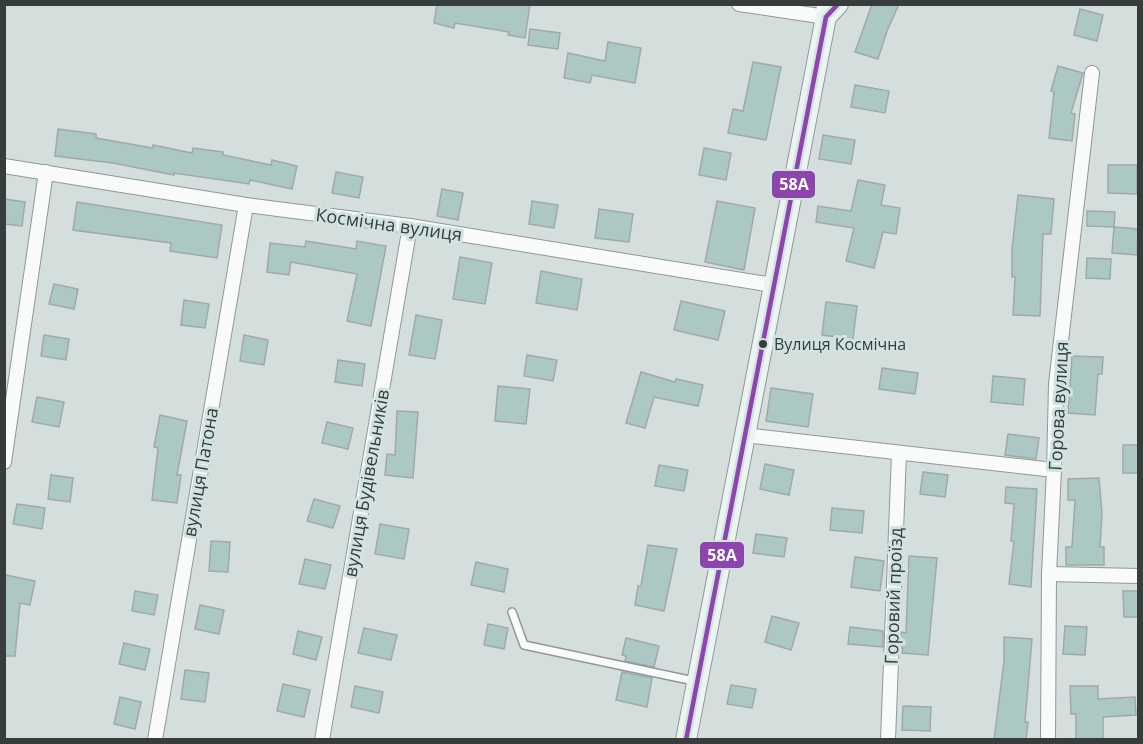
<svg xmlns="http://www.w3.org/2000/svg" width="1143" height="744" font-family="'Open Sans',sans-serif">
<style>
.building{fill:#abc8c4;stroke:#a1a9a8;stroke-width:1.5}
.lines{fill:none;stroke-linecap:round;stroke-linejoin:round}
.lane-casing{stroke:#909897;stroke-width:10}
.street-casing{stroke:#909897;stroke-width:16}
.secondary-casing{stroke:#909897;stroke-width:22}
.lane{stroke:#f9fafa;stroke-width:7}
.street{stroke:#f9fafa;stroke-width:14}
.secondary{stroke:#ecf3f1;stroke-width:20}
.bus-1-casing{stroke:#d0e3e0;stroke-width:9}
.bus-1{stroke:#8e44ad;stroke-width:4.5}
.bus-dot{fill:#363d3c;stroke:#d0e3e0;stroke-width:2}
.labels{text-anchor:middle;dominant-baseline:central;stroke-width:6;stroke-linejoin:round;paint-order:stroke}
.bus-label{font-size:16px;fill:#363d3c;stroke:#d0e3e0;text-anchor:start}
.street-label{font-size:18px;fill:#363d3c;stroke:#d0e3e0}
.line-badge{stroke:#d0e3e0;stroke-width:2}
.badge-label{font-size:16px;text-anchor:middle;font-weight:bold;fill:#fff}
</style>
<rect width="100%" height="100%" fill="#d4dfdd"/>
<g class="building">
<path d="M437,4H530L525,38L508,35L509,32L455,23L454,28L434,23Z"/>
<path d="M872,4H899L887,31L878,59L855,52Z"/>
<path d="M1080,9L1103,15L1097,41L1074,35Z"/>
<path d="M530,29L560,33L558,49L528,45Z"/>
<path d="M608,42L641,48L635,83L592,75L590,83L564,78L568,53L605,61Z"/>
<path d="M753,62L781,67L766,140L728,133L733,109L743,111Z"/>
<path d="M1058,66L1083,73L1071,113L1075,114L1072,141L1049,138L1054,92L1051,91Z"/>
<path d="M855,85L889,91L885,113L851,107Z"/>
<path d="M58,129L96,134V138L153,148V145L192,153L193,148L223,152V155L271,165L272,160L297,166L292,189L250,180L249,184L174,173V175L113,163L55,156Z"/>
<path d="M823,135L855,140L851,164L819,159Z"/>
<path d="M704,148L731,153L726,180L699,175Z"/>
<path d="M1108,165H1137V194L1108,193Z"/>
<path d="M336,172L363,177L359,198L332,193Z"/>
<path d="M858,180L885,185L881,205L900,208L896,234L883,232L874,268L846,261L854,228L816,222L818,206L851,211Z"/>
<path d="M442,189L463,193L458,220L437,216Z"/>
<path d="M1018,195L1054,199L1051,234H1043L1040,316L1013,315L1015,277H1012V249Z"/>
<path d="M4,199L25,202L22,226L4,224Z"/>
<path d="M532,201L558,205L554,228L529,224Z"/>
<path d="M717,201L755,208L744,270L705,262Z"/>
<path d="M77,202L222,225L217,258L170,251L171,243L73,230Z"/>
<path d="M599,209L633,214L629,242L595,238Z"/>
<path d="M1087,211L1115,212L1114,227L1087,226Z"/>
<path d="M1114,227L1138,229L1137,255L1112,253Z"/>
<path d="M306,241L356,249L357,241L386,246L371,326L347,321L357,274L291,262L289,275L267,272L270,243L305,247Z"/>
<path d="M460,257L492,263L485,304L453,299Z"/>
<path d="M1087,258L1111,259L1110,279L1086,278Z"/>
<path d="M541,271L582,279L577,310L536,303Z"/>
<path d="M54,284L78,289L74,309L49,304Z"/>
<path d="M184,300L209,304L205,328L181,325Z"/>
<path d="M681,301L725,311L718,340L674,330Z"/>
<path d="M826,302L857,306L853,339L822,335Z"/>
<path d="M416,315L442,320L435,359L409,355Z"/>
<path d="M44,335L69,339L66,360L41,356Z"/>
<path d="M244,335L268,340L264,365L240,361Z"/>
<path d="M527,355L557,360L553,381L524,376Z"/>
<path d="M1072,356L1103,357L1102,374H1098L1095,415L1068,413Z"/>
<path d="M338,360L365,364L362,386L335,382Z"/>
<path d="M882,368L918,373L915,394L879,389Z"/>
<path d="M641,372L675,382L676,379L703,385L698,406L654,397L645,428L626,423Z"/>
<path d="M993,376L1025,379L1023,405L991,402Z"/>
<path d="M498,386L530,389L526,424L495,421Z"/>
<path d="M771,388L813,394L808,427L766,421Z"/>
<path d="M37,397L64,402L59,427L32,422Z"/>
<path d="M397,411L418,412L413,478L385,475L387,454L395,455Z"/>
<path d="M160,415L187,421L177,475H181L177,503L152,500L158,448L154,447Z"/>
<path d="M327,422L353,428L348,449L322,443Z"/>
<path d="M1008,434L1039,438L1036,459L1005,455Z"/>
<rect x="1123" y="445" width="15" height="28"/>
<path d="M765,464L794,470L789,495L760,489Z"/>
<path d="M659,465L688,470L684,491L655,486Z"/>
<path d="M923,472L948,475L945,497L920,494Z"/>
<path d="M51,475L73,478L70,502L48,499Z"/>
<path d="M1099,478L1102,513L1100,547H1104V565H1066V547H1072L1075,500H1068V479Z"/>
<path d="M1006,487L1037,489L1031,587L1009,584L1014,541H1011L1014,504L1005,503Z"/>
<path d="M314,499L340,506L333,528L307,521Z"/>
<path d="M17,504L45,508L42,529L13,524Z"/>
<path d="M832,508L864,511L862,533L830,530Z"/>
<path d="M380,524L409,529L404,559L375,554Z"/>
<path d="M756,534L787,538L784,557L753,553Z"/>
<path d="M211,541L230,542L228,572L209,571Z"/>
<path d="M648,545L677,549L664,611L635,605L638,586H641Z"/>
<path d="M909,556L937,558L928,655L902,653L903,648H901V632L906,633Z"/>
<path d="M855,557L884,561L880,591L851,587Z"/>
<path d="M305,559L331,565L325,589L299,584Z"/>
<path d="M476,562L508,569L504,592L471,585Z"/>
<path d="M6,575L35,581L30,605L20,603L15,656H4V586Z"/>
<path d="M135,591L158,595L154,615L132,611Z"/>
<path d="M1123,591H1138V617H1124Z"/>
<path d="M200,605L224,610L219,634L195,629Z"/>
<path d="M772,616L799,623L791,650L765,642Z"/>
<path d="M488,624L508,628L504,649L484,645Z"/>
<path d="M1065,626L1087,627L1085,655L1063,654Z"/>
<path d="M850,627L883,631V647L848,644Z"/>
<path d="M364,628L397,635L391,660L358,653Z"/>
<path d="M298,631L322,637L316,660L293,654Z"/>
<path d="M1004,637L1032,639L1025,722H1028L1026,740H994L1004,661Z"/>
<path d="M626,638L659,646L654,667L625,661L626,656L622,655Z"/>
<path d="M124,643L150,649L145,670L119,664Z"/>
<path d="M185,670L209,673L205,702L181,699Z"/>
<path d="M622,672L652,678L647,707L616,700Z"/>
<path d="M283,684L310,690L304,717L277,711Z"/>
<path d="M731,685L756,689L752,708L727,704Z"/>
<path d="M355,686L383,692L379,713L351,707Z"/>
<path d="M1070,686H1098V699L1135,697L1136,715L1103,717V740H1076V714H1071Z"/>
<path d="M120,697L141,702L135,729L114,724Z"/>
<path d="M903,706L931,707L930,731L902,730Z"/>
</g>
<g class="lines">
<g class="lane-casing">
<path id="lane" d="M512,612L524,645L694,681"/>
</g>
<g class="street-casing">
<g id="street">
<path d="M739,4L826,17L823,4"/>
<path d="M4,166L246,205L410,226L773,285"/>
<path d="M744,435L1054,470"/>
<path d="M4,462L46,172"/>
<path d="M1049,574L1138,576"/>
<path d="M155,740L246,205"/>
<path d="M322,740L410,226"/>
<path d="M888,740L899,453"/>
<path d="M1048,740L1049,574L1054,470L1056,384L1092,73"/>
</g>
</g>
<g class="secondary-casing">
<path id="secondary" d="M686,740L826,17L838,4"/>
</g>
<use href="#lane" class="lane"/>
<use href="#street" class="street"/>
<use href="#secondary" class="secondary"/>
<g class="bus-1-casing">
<path id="bus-1" d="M686,740L826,17L838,4"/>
</g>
<use href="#bus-1" class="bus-1"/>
</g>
<circle class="bus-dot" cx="763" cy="344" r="5"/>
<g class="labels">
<g class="bus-label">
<text x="774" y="344">Вулиця Космічна</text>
</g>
<g class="street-label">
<text transform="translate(389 224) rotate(8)">Космічна вулиця</text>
<text transform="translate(1058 406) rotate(-87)">Горова вулиця</text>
<text transform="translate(200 472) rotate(-80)">вулиця Патона</text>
<text transform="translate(366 483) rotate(-80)">вулиця Будівельників</text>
<text transform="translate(893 596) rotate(-88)">Горовий проїзд</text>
</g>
</g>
<g class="line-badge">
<rect x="771" y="170" width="45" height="29" rx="6" fill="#8e44ad"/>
<rect x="699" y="541" width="46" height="28" rx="6" fill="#8e44ad"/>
</g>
<g class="badge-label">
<text x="794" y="190">58А</text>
<text x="722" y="561">58А</text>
</g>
<rect width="1143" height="744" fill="none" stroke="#363d3c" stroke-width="12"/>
</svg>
